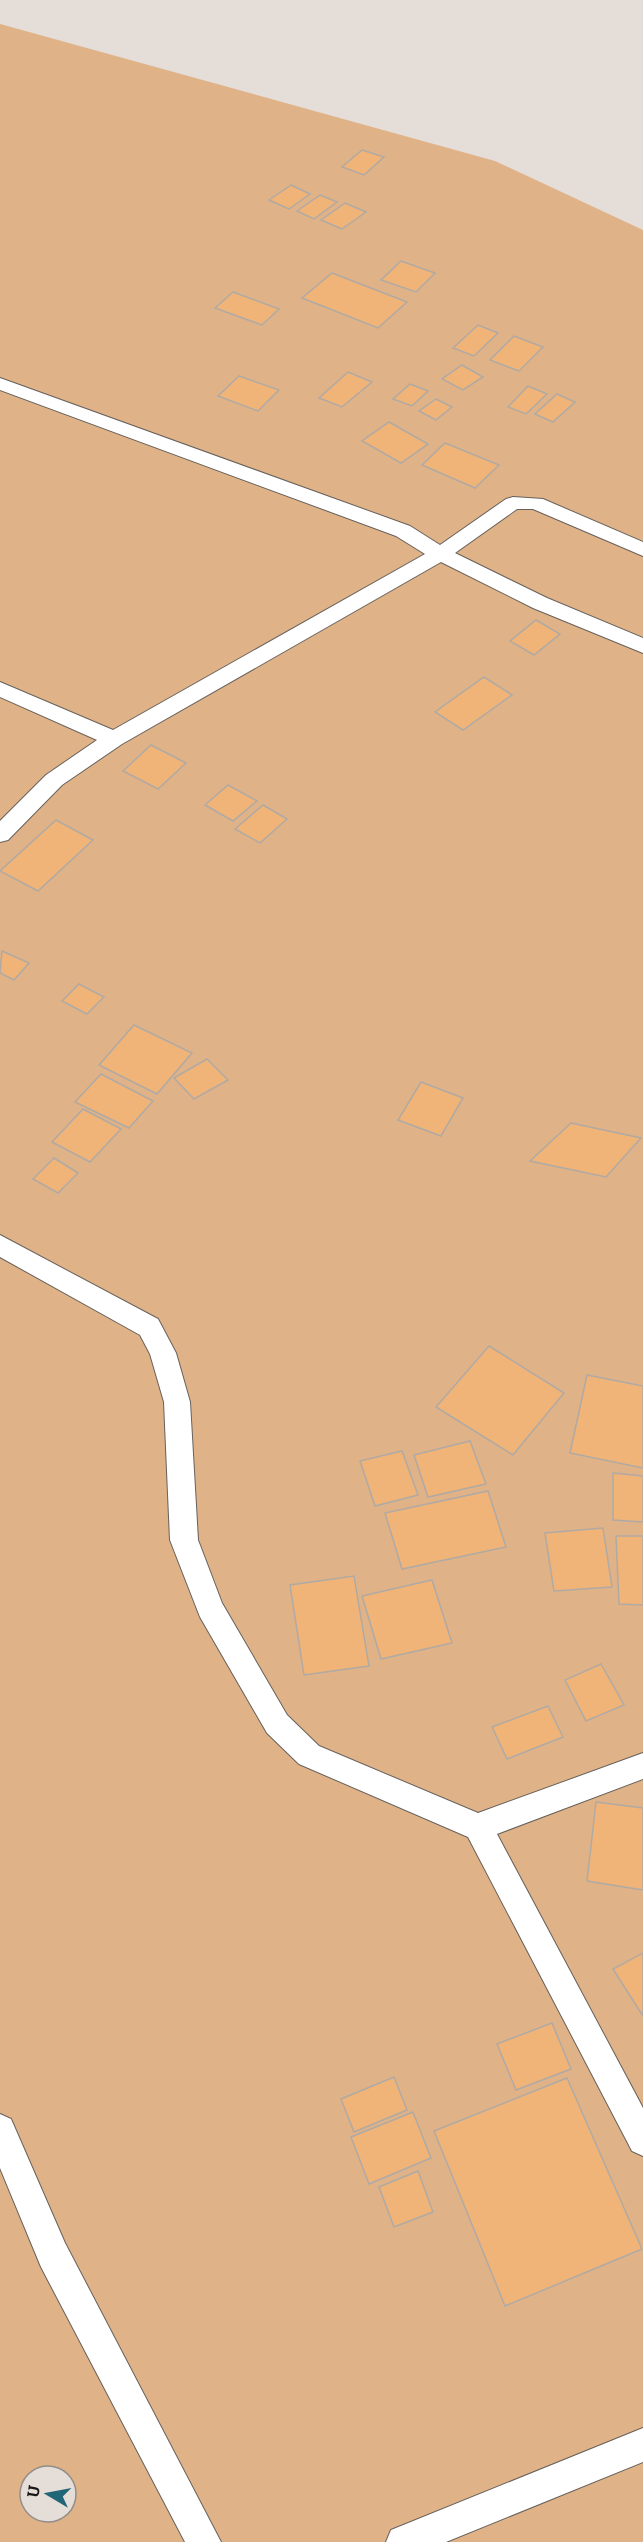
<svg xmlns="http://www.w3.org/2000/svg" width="643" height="2542" font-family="Bitter,serif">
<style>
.green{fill:#e0b287;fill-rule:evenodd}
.building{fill:#f0b378;stroke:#b0aaa4;stroke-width:1.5}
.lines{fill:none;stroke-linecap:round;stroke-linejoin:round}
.lane-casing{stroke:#66615c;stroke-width:2}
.lane{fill:#fff;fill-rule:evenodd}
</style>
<rect width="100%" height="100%" fill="#e4ddd8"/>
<path class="green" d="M0,24L495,161L643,230V2542H0ZM30,2476H66V2512H30Z"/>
<g class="building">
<path d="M362,150L384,157L364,175L342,167Z"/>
<path d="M291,185L310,194L289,209L269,200Z"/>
<path d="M320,195L337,202L314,219L297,211Z"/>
<path d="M345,203L366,212L342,229L321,220Z"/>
<path d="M401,261L435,273L416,292L381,280Z"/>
<path d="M332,273L407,302L378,328L302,298Z"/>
<path d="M233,292L279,309L262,325L215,308Z"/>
<path d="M478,325L498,333L474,356L453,348Z"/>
<path d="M514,336L543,347L519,371L490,360Z"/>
<path d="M462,365L483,377L463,390L442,379Z"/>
<path d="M348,372L372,382L342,407L319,398Z"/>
<path d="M239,376L279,390L258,411L218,396Z"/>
<path d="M410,384L428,391L412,406L393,399Z"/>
<path d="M528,386L547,394L526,414L508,407Z"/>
<path d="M557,394L575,402L553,422L535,414Z"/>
<path d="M436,399L452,407L436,420L419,411Z"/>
<path d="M389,422L428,444L401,463L362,441Z"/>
<path d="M445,443L499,465L475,488L422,465Z"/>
<path d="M536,620L560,634L534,655L510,641Z"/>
<path d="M484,677L512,695L463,730L435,712Z"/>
<path d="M151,745L186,763L158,789L123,771Z"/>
<path d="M228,785L257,801L233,821L205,805Z"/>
<path d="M263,805L287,819L260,843L235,829Z"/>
<path d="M56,820L93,840L38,891L0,871Z"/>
<path d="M2,951L29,963L14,980L0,973Z"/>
<path d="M79,984L104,997L87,1014L62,1001Z"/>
<path d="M134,1025L192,1053L157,1094L99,1065Z"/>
<path d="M207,1059L228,1080L194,1099L174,1078Z"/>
<path d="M101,1074L153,1101L129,1128L75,1102Z"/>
<path d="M421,1082L463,1098L441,1136L398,1120Z"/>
<path d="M83,1109L121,1129L90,1162L52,1142Z"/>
<path d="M571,1123L641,1138L606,1177L530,1161Z"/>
<path d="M54,1158L78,1173L58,1193L33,1179Z"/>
<path d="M489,1346L564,1393L513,1455L436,1407Z"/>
<path d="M587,1375L643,1386V1468L570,1453Z"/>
<path d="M470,1441L486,1484L428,1497L414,1455Z"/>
<path d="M402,1451L418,1495L375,1506L360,1461Z"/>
<path d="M613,1473L643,1476V1522L613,1520Z"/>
<path d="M488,1491L506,1547L402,1569L385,1513Z"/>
<path d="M603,1528L612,1587L554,1591L545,1533Z"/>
<path d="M616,1536H643V1605L619,1604Z"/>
<path d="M354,1576L369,1666L304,1675L290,1585Z"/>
<path d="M432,1580L452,1643L381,1659L362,1596Z"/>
<path d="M601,1664L624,1705L586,1721L565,1680Z"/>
<path d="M548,1706L563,1737L507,1759L492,1727Z"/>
<path d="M596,1802L643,1808V1890L587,1881Z"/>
<path d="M643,1953V2016L613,1969Z"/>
<path d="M552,2023L571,2069L516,2090L497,2044Z"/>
<path d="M394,2077L407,2110L354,2132L341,2099Z"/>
<path d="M567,2078L642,2249L505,2306L434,2131Z"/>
<path d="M413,2112L431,2158L369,2184L351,2137Z"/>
<path d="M418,2171L433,2212L394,2227L379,2187Z"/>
</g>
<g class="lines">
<g class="lane-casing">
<g id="lane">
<path d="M0,378L410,526L440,545L506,499L513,497L543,499L643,542V556L533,509H517L455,553L547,598L643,638V653L533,608L441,562L122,744L62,785L8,840L0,842V821L46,775L97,740L0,697V682L113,730L425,554L396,536L0,390Z"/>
<path d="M0,1235L158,1319L176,1353L190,1402L198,1540L222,1603L287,1715L319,1746L478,1813L643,1753V1779L497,1834L643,2108V2156L632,2151L468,1837L299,1764L267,1733L200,1617L170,1540L164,1402L150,1354L140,1335L0,1257Z"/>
<path d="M0,2114L11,2119L65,2243L221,2542H185L41,2267L0,2168Z"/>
<path d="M643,2428V2462L446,2542H386L391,2530Z"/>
</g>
</g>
<use href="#lane" class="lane"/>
</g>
<g transform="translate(48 2494) rotate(280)"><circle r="28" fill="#e4ddd8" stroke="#938e8a" stroke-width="1.5"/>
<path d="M0-4.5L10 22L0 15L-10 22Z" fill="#216677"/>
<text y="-9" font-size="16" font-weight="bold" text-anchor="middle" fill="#191715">U</text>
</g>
</svg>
